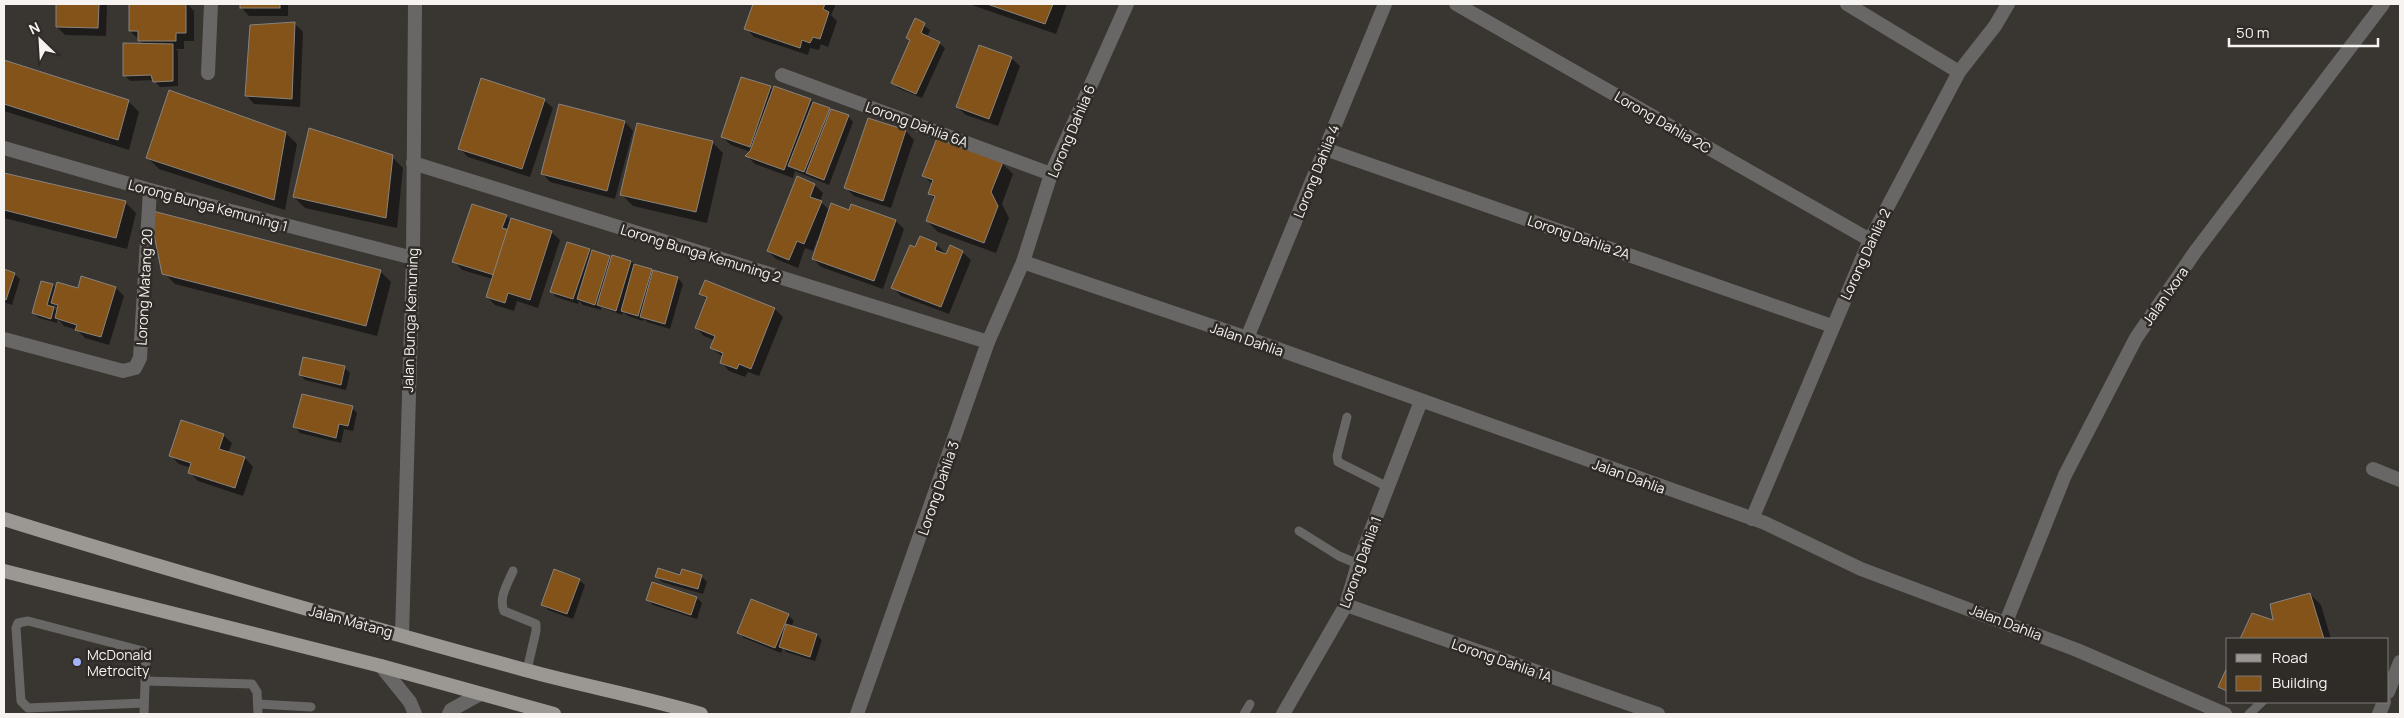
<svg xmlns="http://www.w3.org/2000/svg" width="2404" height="718" font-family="Manrope,sans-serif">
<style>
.shadow{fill:#0007;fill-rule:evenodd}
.building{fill:#845319;stroke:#87837e}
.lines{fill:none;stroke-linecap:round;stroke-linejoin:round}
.service{stroke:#696765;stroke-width:9}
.minor{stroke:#696765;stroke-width:14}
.primary{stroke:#9b9793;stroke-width:14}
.poi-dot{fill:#a4b2fc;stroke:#2f2b27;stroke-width:2}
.labels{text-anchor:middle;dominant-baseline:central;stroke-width:5;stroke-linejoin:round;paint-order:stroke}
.street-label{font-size:14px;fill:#f6f3f1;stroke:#2f2b27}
.poi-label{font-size:14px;fill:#f6f3f1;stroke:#2f2b27;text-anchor:start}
</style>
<rect width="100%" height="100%" fill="#393531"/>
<g class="shadow">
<path d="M58,4H107L106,36L65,35L57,27Z"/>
<path d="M131,4H187L194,11V41H184V49H176L178,51V86L160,87L154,80L130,81L125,75L144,45L130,31Z"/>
<path d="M241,4H288V16H249L241,7Z"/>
<path d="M754,4H836L831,15L837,21L828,47L821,44L819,50L810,48L808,55L754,37L746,28Z"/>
<path d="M969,4H1067L1056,34Z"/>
<path d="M915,20L930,30L927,37L939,43L945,48L922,98L898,88L893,82L911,42L907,38Z"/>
<path d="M294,23L303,32L300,107L254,104L246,95Z"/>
<path d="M1011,58L1020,66L998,126L966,115L957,107Z"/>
<path d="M4,61L128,101L139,112L129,150L4,111Z"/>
<path d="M770,87L774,91L810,100L831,112L848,116L853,122L829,185L795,171L793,178L755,164L747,156L751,152L731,145L722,137Z"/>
<path d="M544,100L553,108L530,177L468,157L459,148Z"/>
<path d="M560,105L625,122L633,131L615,199L550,182L542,173Z"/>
<path d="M869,119L906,131L914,140L891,208L854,196L846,188Z"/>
<path d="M286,133L297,144L285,210L159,169L148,158Z"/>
<path d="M712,142L723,153L707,223L633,206L622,195Z"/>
<path d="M392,157L403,168L397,228L305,208L294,197Z"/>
<path d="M1002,163L1013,174L1002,204L1009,218L996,253L938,232L927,221L935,199L929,194L933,185L924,176Z"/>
<path d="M4,174L125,202L136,213L127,249L4,218Z"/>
<path d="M797,178L815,185L823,193L820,201L830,211H849L896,221L904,229L883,289L821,267L813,259L819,241L817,240L813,251L805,248L798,268L776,259L768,251Z"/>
<path d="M506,216L511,221L551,232L560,240L538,308L517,301L514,311L495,305L487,297L493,279L462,270L454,261Z"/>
<path d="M936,244L945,253L942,259L962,252L971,260L949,314L901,296L892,287L916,249Z"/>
<path d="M589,250L612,260L631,262L654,273V272L678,278L683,284L670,329L647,322L644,319L643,321L628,316L623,312L622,315L601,307V310L583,305L579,301L578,304L556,297L551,291Z"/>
<path d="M4,271L14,274L20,279L12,305L4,302Z"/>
<path d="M380,271L391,282L377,336L175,284L164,273Z"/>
<path d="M53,285L56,289L116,288L124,296L109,345L85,338L77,330L64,326L58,319L57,323L39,318L33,313ZM54,305L59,309L58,312L53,307Z"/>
<path d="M701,294L775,309L783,317L759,376L748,372L745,377L729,371L721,362L723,357L711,348L714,340L704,336L696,328L707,300Z"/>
<path d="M344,367L350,373L346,390L305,380L300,375Z"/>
<path d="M352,408L357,413L353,431L344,429L341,443L300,433L295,427Z"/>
<path d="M223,435L232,443L228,453L245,458L253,467L243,496L198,481L189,472L191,468L179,464L171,456Z"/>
<path d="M681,576H701L707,582L703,594L662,582L657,577Z"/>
<path d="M579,580L585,585L573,619L548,610L543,604Z"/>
<path d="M2310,594L2321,605L2331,639H2241L2253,614L2275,622Z"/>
<path d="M697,598L702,603L697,619L653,605L648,599Z"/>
<path d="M788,615L794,621L791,627L817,635L822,640L815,661L786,652L783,648L781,653L744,638L739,633Z"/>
</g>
<g class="building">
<path d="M56,4H99L98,28L56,27Z"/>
<path d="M129,4H186V33H176V41H138V31H129Z"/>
<rect x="240" y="4" width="40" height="4"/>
<path d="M753,4H825L823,9L829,12L820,39L813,37L810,43L802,40L800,48L744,29Z"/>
<path d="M987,4H1053L1045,24Z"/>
<path d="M915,18L925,23L921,33L940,42L916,94L891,83L910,40L906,38Z"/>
<path d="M295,22L292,99L245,96L250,25Z"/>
<path d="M123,43L173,44V81L153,82L151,75L123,76Z"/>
<path d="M979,45L1012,57L989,119L956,107Z"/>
<path d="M4,60L129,100L118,140L4,104Z"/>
<path d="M741,77L771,86L750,147L721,137Z"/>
<path d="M481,78L545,99L522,169L458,149Z"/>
<path d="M774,86L811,99L784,170L745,156L750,151Z"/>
<path d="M169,90L286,132L274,200L146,158Z"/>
<path d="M813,102L830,108L804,172L788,166Z"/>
<path d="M559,104L625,121L607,191L541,174Z"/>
<path d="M831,109L849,115L824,180L806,173Z"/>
<path d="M868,118L906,130L883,201L844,188Z"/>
<path d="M637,123L713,141L696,212L620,195Z"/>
<path d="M309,128L393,155L386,218L293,197Z"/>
<path d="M937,138L1003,162L991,192L998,206L984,243L926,221L935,196L928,194L933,180L922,176Z"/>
<path d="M4,173L126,201L116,238L4,210Z"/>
<path d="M797,176L815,184L810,197L822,201L804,244L797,241L789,260L767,251Z"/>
<path d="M831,203L849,210L851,204L896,220L874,281L812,259Z"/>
<path d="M472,204L507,215L502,228L509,230L494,275L452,262Z"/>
<path d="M149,210L381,270L366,326L162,274Z"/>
<path d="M511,218L552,231L530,300L508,293L505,303L486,297Z"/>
<path d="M920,236L937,243L935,250L946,254L950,245L963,251L941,307L891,288L910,245L915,247Z"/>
<path d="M567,242L590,249L573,299L550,292Z"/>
<path d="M592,250L610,256L595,305L577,299Z"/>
<path d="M612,255L631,261L616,311L597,305Z"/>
<path d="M634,264L652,269L638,316L621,311Z"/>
<path d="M4,269L15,273L6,300L4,299Z"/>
<path d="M653,270L678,277L665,324L640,317Z"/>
<path d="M81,276L116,287L101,337L75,330L77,325L55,318L58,305L51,303L57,282L78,288Z"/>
<path d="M705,280L775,308L751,369L739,364L737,369L720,363L723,353L710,348L715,336L695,328L707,297L699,294Z"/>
<path d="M41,281L53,284L47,305L54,307L51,319L32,313Z"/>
<path d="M303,357L345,366L341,385L299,375Z"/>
<path d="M302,394L353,406L348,426L339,424L336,438L293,427Z"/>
<path d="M181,420L224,434L219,449L245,457L235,488L188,473L191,463L169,456Z"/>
<path d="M658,568L680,575L682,569L702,575L698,589L655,577Z"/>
<path d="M554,569L580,579L567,614L541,605Z"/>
<path d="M652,582L697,597L691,615L646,600Z"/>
<path d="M2310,593L2324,639H2240L2252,613L2273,620L2270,604Z"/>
<path d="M751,599L789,614L775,648L737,633Z"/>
<path d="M786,624L817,634L810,657L779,647Z"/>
<path d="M2228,665V690L2227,691L2218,687Z"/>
</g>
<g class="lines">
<g class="service">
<path d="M1347,417L1337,456L1338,462L1388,487"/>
<path d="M1299,531L1339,556L1358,564"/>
<path d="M513,571C508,583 498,598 504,611L536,624V631L527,670"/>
<path d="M145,681L252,684L257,692L258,714"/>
<path d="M258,704L311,707"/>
<path d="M144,714L146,655L143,651L28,621L18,623L16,628L21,701L28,708L144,703"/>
<path d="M1244,714L1250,704"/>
<path d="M2249,714L2262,702"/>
</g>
<g class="minor">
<path d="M1456,4L1870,240"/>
<path d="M1847,4L1959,72"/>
<path d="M208,73L211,4"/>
<path d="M782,75L1051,174"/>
<path d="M4,148L150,190L413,258"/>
<path d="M1325,149L1832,326"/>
<path d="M413,163L988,342"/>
<path d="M1023,262L1247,338L1765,523L1861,569L2077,650L2225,714"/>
<path d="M1247,338L1385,4"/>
<path d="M4,339L123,371L135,368L140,358L150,190"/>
<path d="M2373,469L2400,480"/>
<path d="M1752,519L1870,240L1959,72L1995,26L2008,4"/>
<path d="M1346,605L1658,714"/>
<path d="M2006,622L2065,475L2136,338L2195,252L2383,4"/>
<path d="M402,635L413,258L415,4"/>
<path d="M381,666L410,702L415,714"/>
<path d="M2388,692L2400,662"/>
<path d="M449,714L451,710L480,694"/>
<path d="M857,714L988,342L1023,262L1051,174L1127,4"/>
<path d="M1283,714L1346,605L1358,564L1421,401"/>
<path d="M2379,714L2384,702"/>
</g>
<g class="primary">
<path d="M4,519C177,573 351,622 525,670C584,686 643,697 701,714"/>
<path d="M4,571L381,666L554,714"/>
</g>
</g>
<circle class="poi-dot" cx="77" cy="662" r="5"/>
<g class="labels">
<g class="street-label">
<text transform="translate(1663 122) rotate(30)">Lorong Dahlia 2C</text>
<text transform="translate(917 124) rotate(20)">Lorong Dahlia 6A</text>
<text transform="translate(1071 131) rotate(-67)">Lorong Dahlia 6</text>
<text transform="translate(1316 171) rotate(-68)">Lorong Dahlia 4</text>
<text transform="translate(208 205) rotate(15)">Lorong Bunga Kemuning 1</text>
<text transform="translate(1579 237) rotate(19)">Lorong Dahlia 2A</text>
<text transform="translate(701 253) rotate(17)">Lorong Bunga Kemuning 2</text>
<text transform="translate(1865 254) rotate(-65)">Lorong Dahlia 2</text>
<text transform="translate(144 287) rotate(-87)">Lorong Matang 20</text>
<text transform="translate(2165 296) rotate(-55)">Jalan Ixora</text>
<text transform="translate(410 320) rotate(-88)">Jalan Bunga Kemuning</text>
<text transform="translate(1247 339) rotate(19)">Jalan Dahlia</text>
<text transform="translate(1629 476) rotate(20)">Jalan Dahlia</text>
<text transform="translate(938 488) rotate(-71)">Lorong Dahlia 3</text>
<text transform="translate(1360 562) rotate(-70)">Lorong Dahlia 1</text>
<text transform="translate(351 621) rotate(15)">Jalan Matang</text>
<text transform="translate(2006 622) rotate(21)">Jalan Dahlia</text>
<text transform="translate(1502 660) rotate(19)">Lorong Dahlia 1A</text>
</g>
<g class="poi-label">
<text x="87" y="654">McDonald<tspan x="87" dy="16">Metrocity</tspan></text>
</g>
</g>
<rect width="2404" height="718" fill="none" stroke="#f6f3f1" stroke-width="10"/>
<rect x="2226" y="638" width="162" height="65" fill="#2f2b27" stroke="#7f7b78"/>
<rect x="2236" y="654" width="25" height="8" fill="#9b9793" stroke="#7f7b78"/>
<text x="2272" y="663" font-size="15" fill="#f6f3f1">Road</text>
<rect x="2236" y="676" width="25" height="15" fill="#845319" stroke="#7f7b78"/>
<text x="2272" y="688" font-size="15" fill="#f6f3f1">Building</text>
<g transform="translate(40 40) rotate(335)" stroke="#2f2b27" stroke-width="4" paint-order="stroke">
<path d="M0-4L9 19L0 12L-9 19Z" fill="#f6f3f1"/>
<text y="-8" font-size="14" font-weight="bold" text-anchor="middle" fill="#f6f3f1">N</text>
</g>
<path d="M2229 38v8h149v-8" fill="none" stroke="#f6f3f1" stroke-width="2.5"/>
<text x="2236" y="38" font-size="15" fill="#f6f3f1" stroke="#2f2b27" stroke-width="4" paint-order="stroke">50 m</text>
</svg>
